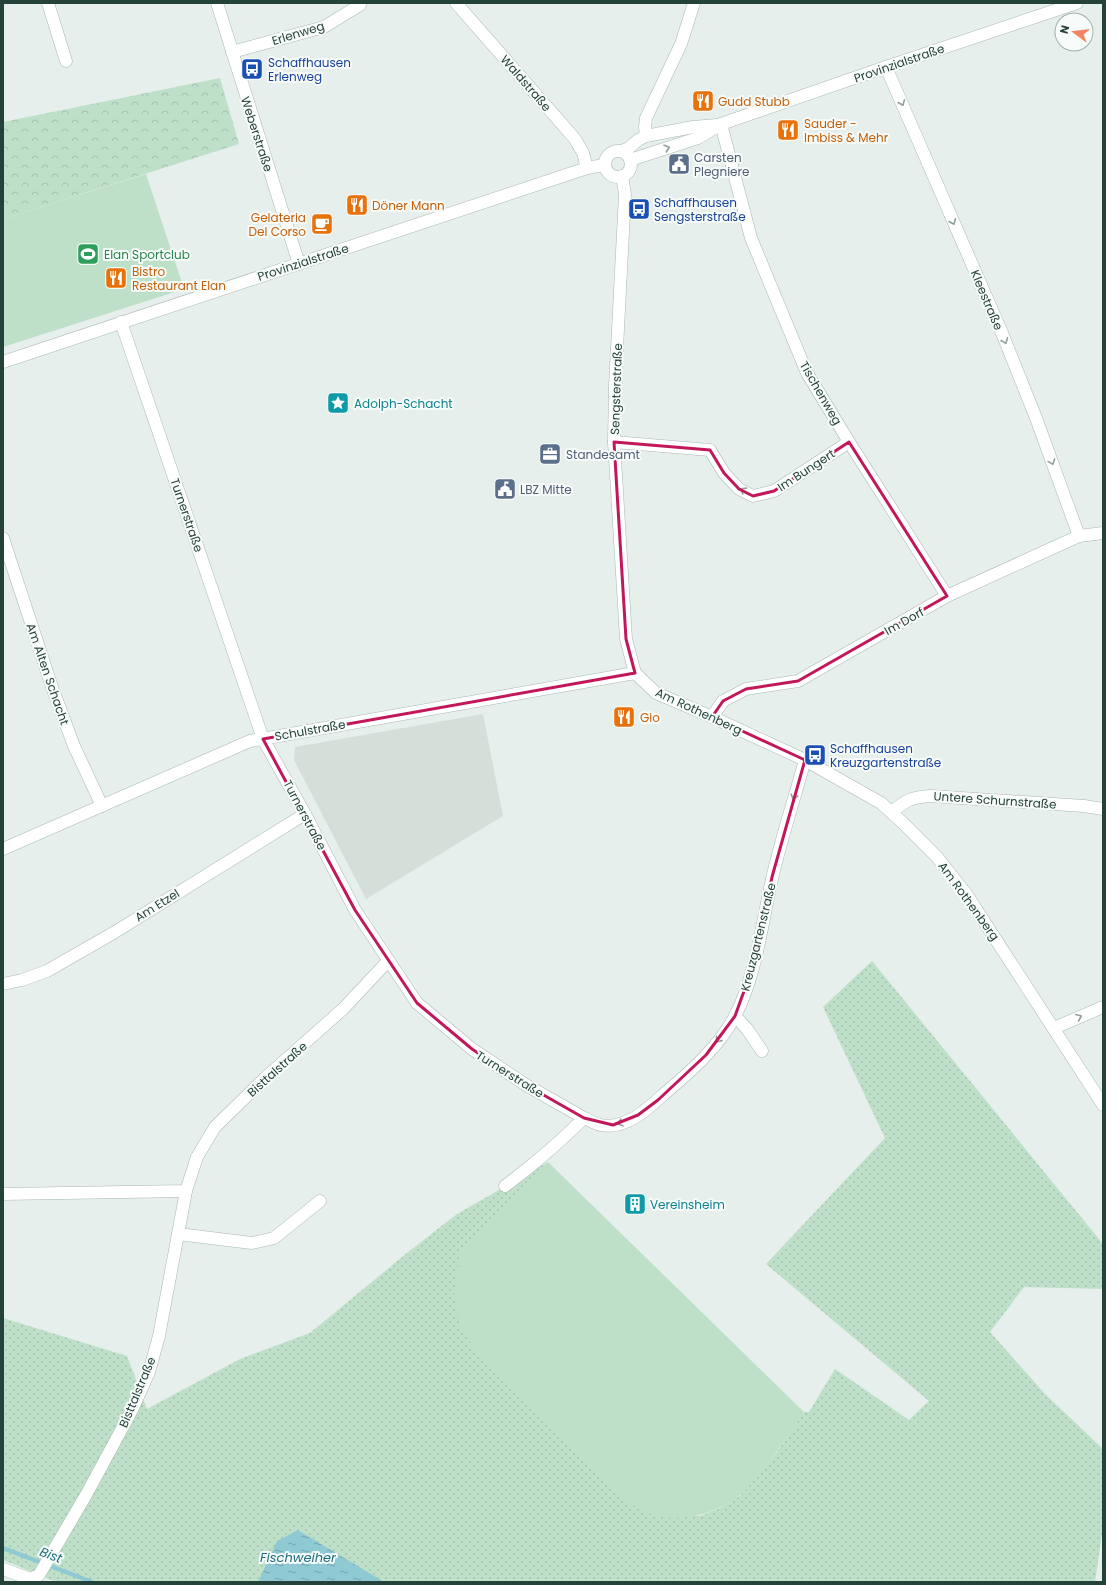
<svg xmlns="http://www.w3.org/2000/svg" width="1106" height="1585" font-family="Poppins,sans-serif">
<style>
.built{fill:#d4dfda}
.grass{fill:url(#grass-dots)}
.forest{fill:url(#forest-crowns)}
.pitch{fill:#bfe0c8}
.water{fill:url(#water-ripples)}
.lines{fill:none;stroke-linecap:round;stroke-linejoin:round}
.stream{stroke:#8ec9d4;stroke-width:4.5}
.minor-casing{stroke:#a8b8b2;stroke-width:13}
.minor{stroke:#fff;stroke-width:12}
.oneway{stroke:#92a09c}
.marked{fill:none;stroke:#c2185b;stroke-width:3;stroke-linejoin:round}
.labels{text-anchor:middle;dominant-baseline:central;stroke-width:4;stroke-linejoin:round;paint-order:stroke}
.street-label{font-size:12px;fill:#24423a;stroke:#f7fbf9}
.transit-label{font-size:12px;fill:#164399;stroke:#f7fbf9;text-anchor:start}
.food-label{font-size:12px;fill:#c56008;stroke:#f7fbf9;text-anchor:start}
.service-label{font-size:12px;fill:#4e5e75;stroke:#f7fbf9;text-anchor:start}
.leisure-label{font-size:12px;fill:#27864d;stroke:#f7fbf9;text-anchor:start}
.culture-label{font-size:12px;fill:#0d838f;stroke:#f7fbf9;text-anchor:start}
.water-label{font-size:13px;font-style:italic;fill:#1c6f80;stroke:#f7fbf9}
</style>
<defs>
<pattern id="grass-dots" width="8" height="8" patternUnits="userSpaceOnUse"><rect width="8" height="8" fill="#bfe0c8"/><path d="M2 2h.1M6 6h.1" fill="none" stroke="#a4c1ad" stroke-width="1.8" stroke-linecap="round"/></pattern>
<pattern id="forest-crowns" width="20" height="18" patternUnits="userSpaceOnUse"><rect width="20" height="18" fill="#bfe0c8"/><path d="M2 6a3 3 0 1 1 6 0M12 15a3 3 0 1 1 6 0" fill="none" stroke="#a4c1ad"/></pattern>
<pattern id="water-ripples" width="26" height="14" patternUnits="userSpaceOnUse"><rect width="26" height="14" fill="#8ec9d4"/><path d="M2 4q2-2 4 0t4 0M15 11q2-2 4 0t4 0" fill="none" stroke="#74a5ad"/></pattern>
</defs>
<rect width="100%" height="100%" fill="#e6efeb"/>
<path class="built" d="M483,714L503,816L366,899L294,760L295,747Z"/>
<path class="grass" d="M872,961L1103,1244V1289L1024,1287L990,1332L1045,1394L1103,1449V1527L1095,1582H56L3,1560V1318L127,1356L147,1409L240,1359L310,1333L407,1253L457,1214L548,1162L462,1249L476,1350L611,1489L642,1510L700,1516L720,1508L740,1496L757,1477L777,1452L804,1412H809L835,1369L909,1420L929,1401L766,1264L885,1138L823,1007Z"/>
<path class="forest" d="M220,78L239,144L3,219V122Z"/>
<g class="pitch">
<path d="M146,174L184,289L3,347V219Z"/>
<path d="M548,1162L804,1412C788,1436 771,1461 752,1483C748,1487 744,1493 739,1496C712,1516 672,1526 641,1510C631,1505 621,1496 611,1489L476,1350L463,1332L457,1312L454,1295L457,1271L462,1249Z"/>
</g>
<path class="water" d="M298,1530L384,1582H258L277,1541Z"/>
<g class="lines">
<path class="stream" d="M3,1548L92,1582"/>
<g class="minor-casing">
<g id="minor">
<path d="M48,3L66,61"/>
<path d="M217,3L299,264"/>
<path d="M456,3L575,139L583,153L587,168"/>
<path d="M232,52L324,27L360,5"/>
<path d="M886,67L1002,333L1036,418L1079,536"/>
<path d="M721,124L751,238L807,373L849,442L947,596"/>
<path d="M646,136L645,127L646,118L681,44L694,3"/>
<circle cx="618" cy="164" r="13"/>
<path d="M621,151L629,148L638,140L646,136L693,127L717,125"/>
<path d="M630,160L698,138L721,124L886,67L1077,3"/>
<path d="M622,176L625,194L615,387L614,442L626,639L635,673"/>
<path d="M121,322L263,739L305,814L355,910L417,1003L472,1049L526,1085L584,1118C559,1143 533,1165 505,1186"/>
<path d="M3,362L560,177L587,168L604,165"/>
<path d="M614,442L710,450L724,473L739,489L753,496L774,491L849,442"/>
<path d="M3,538L52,687L74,746L102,806"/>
<path d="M635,673L656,693L712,717L805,760L881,803L903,823L937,857L967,895L1103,1105"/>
<path d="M712,717L723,701L746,689L798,681L947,596L1079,536L1103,533"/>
<path d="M891,812C907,800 911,797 931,796L1084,806L1103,809"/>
<path d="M3,849L250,741L635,673"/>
<path d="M3,984L22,980L47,971L115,932L305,814"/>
<path d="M735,1016L747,1029L762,1051"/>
<path d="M1054,1028L1103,1007"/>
<path d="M584,1118C590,1120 595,1124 601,1125C625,1130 648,1109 664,1094C690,1072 719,1047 735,1016C756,976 762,923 772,879C781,839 794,800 805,760"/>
<path d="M3,1194L186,1191L197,1157L215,1127L265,1078L343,1009L388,961"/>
<path d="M178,1234L252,1243L274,1238L320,1201"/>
<path d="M3,1569L30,1579L39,1575L86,1495L132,1410L149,1372L159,1336L186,1191"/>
</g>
</g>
<use href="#minor" class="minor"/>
</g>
<defs><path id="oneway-chevron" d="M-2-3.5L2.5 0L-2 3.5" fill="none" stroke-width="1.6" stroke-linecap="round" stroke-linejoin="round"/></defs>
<g class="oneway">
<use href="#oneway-chevron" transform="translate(902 103) rotate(67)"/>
<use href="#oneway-chevron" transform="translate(667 148) rotate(-18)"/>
<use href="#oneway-chevron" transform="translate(953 222) rotate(67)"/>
<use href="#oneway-chevron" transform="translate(1005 341) rotate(68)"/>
<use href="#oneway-chevron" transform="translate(1052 462) rotate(70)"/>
<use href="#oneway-chevron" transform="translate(743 490) rotate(-148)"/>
<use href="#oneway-chevron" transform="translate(794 797) rotate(105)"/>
<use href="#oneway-chevron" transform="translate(1079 1017) rotate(-23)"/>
<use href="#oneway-chevron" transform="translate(718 1040) rotate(129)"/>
<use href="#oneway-chevron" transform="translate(620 1123) rotate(162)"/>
</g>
<path class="marked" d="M614,442L710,450L724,473L739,489L753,496L774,491L849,442L947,596L798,681L746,689L723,701L712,717L805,760L772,877L752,969L735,1016L706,1055L658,1100L638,1115L613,1125L584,1118L526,1085L472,1049L417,1003L355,910L263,739L635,673L626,639Z"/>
<defs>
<g id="bus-square" transform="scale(1.15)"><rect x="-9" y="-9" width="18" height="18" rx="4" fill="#1a4fb4" stroke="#f7fbf9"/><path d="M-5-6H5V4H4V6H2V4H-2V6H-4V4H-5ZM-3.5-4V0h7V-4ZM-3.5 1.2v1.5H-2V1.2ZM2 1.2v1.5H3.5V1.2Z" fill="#fff"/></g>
<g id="restaurant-square" transform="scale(1.15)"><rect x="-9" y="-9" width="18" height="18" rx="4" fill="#e8710a" stroke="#f7fbf9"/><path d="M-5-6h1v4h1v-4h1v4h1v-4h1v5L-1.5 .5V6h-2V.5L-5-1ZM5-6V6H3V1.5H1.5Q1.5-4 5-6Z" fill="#fff"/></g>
<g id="civic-square" transform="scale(1.15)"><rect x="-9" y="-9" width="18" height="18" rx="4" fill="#5c6f8a" stroke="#f7fbf9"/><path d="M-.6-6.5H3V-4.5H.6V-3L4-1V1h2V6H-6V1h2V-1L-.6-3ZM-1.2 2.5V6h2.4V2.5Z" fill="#fff"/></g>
<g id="cafe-square" transform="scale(1.15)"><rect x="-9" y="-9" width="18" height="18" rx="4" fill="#e8710a" stroke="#f7fbf9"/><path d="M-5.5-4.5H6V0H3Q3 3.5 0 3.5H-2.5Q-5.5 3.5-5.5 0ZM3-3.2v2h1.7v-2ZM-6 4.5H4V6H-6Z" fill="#fff"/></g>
<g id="stadium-square" transform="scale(1.15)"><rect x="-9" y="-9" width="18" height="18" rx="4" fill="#2e9e5b" stroke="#f7fbf9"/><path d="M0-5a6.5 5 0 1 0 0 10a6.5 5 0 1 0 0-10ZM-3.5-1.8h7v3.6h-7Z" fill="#fff"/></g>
<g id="sight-square" transform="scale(1.15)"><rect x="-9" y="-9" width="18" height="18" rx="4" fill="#0f9aa8" stroke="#f7fbf9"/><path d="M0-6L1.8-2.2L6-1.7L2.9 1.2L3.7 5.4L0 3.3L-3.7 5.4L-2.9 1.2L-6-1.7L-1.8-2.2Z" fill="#fff"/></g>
<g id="office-square" transform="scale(1.15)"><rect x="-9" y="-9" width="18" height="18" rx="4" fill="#5c6f8a" stroke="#f7fbf9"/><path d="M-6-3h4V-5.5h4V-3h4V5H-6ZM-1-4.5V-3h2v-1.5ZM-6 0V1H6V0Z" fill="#fff"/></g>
<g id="building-square" transform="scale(1.15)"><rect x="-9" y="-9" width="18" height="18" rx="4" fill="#0f9aa8" stroke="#f7fbf9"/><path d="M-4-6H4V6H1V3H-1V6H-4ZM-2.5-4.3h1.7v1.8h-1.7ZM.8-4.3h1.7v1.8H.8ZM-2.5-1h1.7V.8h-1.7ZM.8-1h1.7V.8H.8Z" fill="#fff"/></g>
</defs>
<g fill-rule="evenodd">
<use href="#bus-square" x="252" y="69"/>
<use href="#restaurant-square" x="703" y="101"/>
<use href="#restaurant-square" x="788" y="130"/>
<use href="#civic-square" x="679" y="164"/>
<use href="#restaurant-square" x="357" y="205"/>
<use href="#bus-square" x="639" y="209"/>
<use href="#cafe-square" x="322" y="224"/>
<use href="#stadium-square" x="88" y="254"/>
<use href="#restaurant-square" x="116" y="278"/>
<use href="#sight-square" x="338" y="403"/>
<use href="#office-square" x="550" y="454"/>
<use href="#civic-square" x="505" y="489"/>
<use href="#restaurant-square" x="624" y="717"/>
<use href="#bus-square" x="815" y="755"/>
<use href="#building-square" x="635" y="1204"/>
</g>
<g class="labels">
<g class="street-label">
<text transform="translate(298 33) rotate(-17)">Erlenweg</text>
<text transform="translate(899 63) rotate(-19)">Provinzialstraße</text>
<text transform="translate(526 83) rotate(49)">Waldstraße</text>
<text transform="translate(257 134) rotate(72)">Weberstraße</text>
<text transform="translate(303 262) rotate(-18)">Provinzialstraße</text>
<text transform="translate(987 300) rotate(67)">Kleestraße</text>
<text transform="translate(616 389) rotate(-88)">Sengsterstraße</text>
<text transform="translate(821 393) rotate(60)">Tischenweg</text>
<text transform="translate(806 470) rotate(-33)">Im Bungert</text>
<text transform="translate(187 515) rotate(71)">Turnerstraße</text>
<text transform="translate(904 621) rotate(-29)">Im Dorf</text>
<text transform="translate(48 674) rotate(71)">Am Alten Schacht</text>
<text transform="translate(699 711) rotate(25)">Am Rothenberg</text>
<text transform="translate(310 730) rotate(-10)">Schulstraße</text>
<text transform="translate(995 800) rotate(4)">Untere Schurnstraße</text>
<text transform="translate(305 815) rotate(62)">Turnerstraße</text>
<text transform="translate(969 901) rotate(54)">Am Rothenberg</text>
<text transform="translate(157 905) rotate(-32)">Am Etzel</text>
<text transform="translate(758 937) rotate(-76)">Kreuzgartenstraße</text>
<text transform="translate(277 1069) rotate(-42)">Bisttalstraße</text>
<text transform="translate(510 1074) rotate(32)">Turnerstraße</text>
<text transform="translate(137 1392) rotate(-67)">Bisttalstraße</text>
</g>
<g class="transit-label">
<text x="268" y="62">Schaffhausen<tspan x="268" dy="14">Erlenweg</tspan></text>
<text x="654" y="202">Schaffhausen<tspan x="654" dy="14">Sengsterstraße</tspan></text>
<text x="830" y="748">Schaffhausen<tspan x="830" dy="14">Kreuzgartenstraße</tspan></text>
</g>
<g class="food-label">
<text x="718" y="101">Gudd Stubb</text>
<text x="804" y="123">Sauder -<tspan x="804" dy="14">Imbiss &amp; Mehr</tspan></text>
<text x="372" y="205">Döner Mann</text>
<text x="306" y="217" text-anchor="end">Gelateria<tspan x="306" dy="14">Del Corso</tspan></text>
<text x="132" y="271">Bistro<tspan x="132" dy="14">Restaurant Elan</tspan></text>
<text x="640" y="717">Gio</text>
</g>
<g class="service-label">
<text x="694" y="157">Carsten<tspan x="694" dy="14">Plegniere</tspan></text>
<text x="566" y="454">Standesamt</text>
<text x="520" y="489">LBZ Mitte</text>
</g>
<g class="leisure-label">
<text x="104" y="254">Elan Sportclub</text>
</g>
<g class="culture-label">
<text x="354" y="403">Adolph-Schacht</text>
<text x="650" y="1204">Vereinsheim</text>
</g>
<g class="water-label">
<text transform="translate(51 1555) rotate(21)">Bist</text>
<text x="298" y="1557">Fischweiher</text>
</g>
</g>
<rect width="1106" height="1585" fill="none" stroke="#24423a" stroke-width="8"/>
<g transform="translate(1074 32) rotate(285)"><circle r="19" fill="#f7fbf9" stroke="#a3b1ad"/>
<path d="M0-3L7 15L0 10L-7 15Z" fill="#f4845f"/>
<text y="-6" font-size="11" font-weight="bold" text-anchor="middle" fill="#24423a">N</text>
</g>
</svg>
